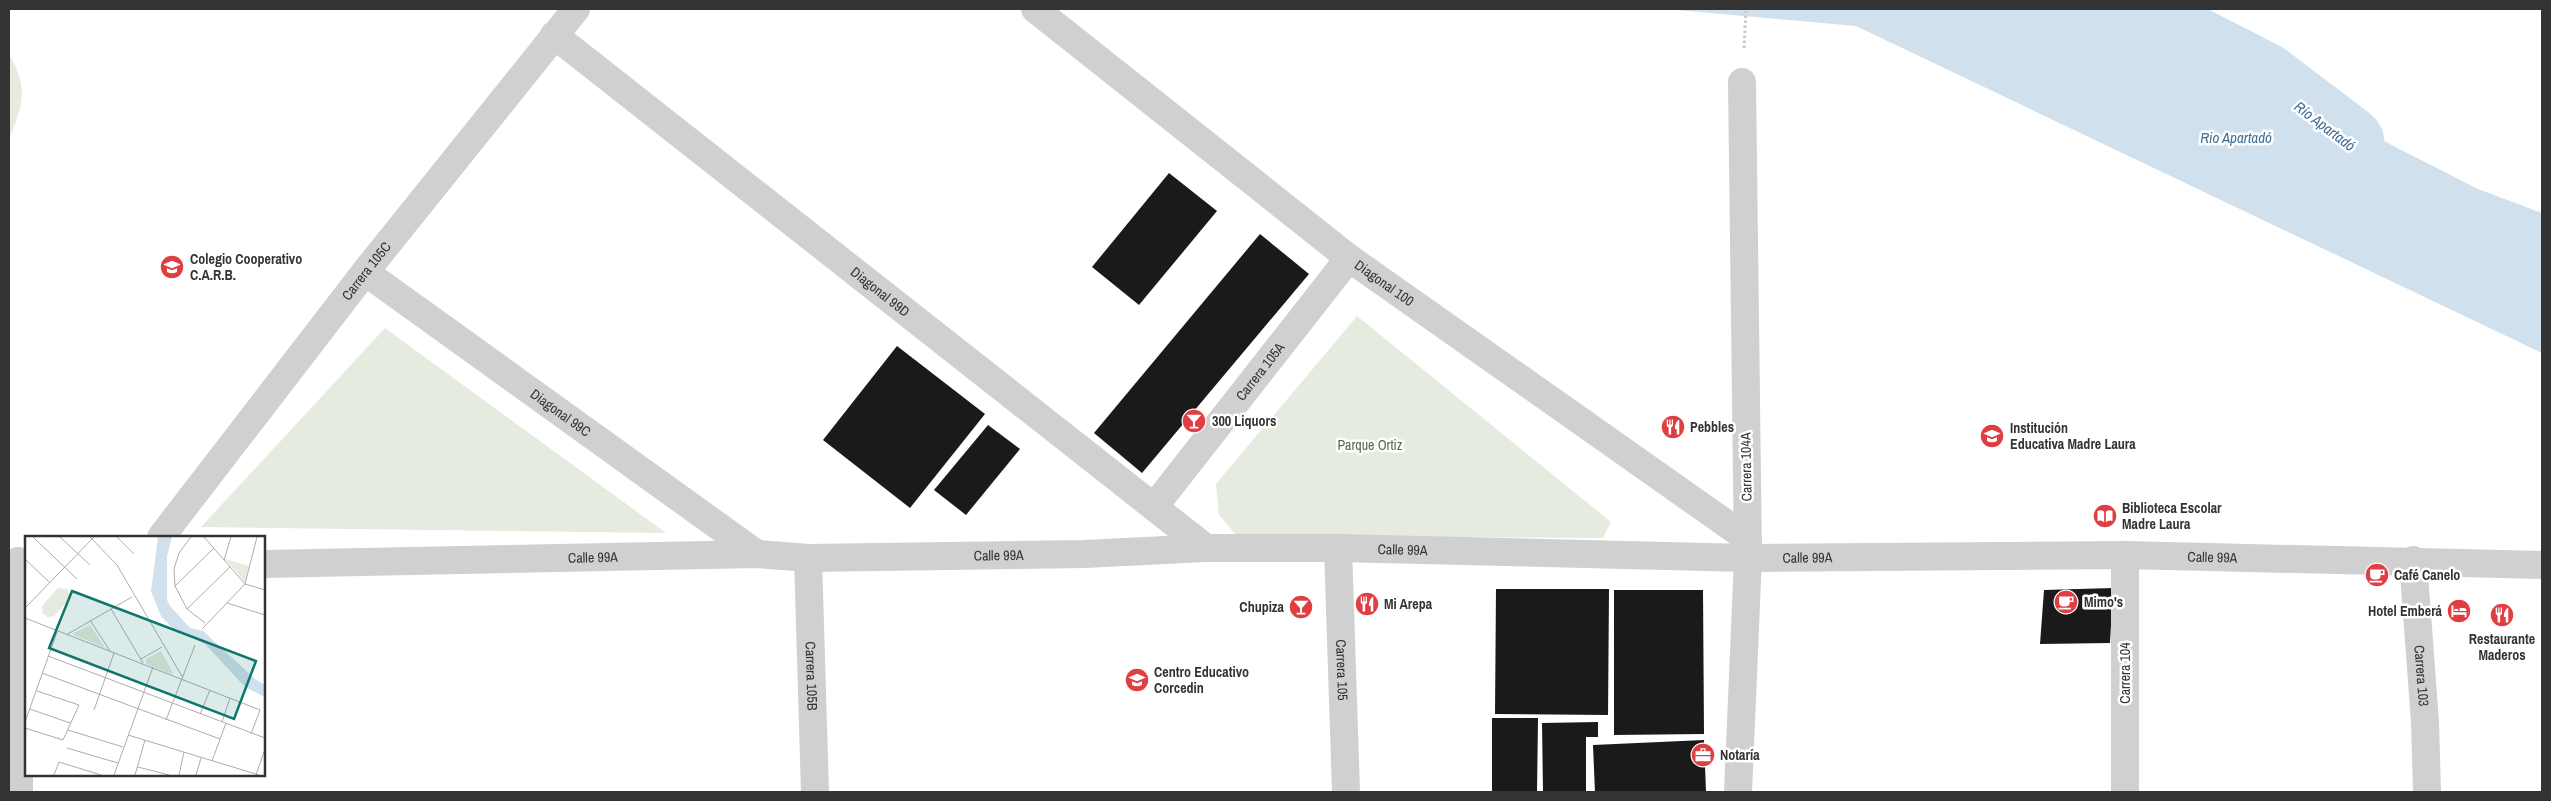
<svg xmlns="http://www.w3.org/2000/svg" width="2551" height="801" font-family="'Archivo Narrow',sans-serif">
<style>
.green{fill:#e5ebdf}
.water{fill:#d0e0ed}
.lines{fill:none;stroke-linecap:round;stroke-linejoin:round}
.river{stroke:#d0e0ed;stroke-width:75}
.building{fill:#1a1a1a}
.path{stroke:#cacaca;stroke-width:3;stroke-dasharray:2.5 2.5;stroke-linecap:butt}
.minor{stroke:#d0d0d0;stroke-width:28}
.labels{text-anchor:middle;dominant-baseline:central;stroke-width:5;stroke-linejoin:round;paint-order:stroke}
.poi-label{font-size:14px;font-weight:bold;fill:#333;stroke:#fff;text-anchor:start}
.street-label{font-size:14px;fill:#333;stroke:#fff}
.park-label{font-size:14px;fill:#536d41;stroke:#fff}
.water-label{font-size:15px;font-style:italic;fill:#426f93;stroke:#fff}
.inset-river{fill:none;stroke:#d0e0ed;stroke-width:2.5}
.inset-road{fill:none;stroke:#adadad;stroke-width:1}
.view{fill:#0f766e;fill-opacity:0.15;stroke:#0f766e;stroke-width:2.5}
.inset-edge{fill:none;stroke:#333;stroke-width:2.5}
</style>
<rect width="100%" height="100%" fill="#fff"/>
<g class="green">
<path d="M9,54C29,89 23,104 9,139Z"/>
<path d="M1357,316L1611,522L1603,538L1237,536L1219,515L1216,484Z"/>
<path d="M385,328L666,533L201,527Z"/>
</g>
<path class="water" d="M1665,9H2087L2264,80L2478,189L2542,213V353L1856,26Z"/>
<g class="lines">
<path class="river" d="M2113,9L2174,34L2264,80L2347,143"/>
</g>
<g class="building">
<path d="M1169,173L1217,211L1139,305L1092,267Z"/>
<path d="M1260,234L1309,274L1142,473L1094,433Z"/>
<path d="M897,346L985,414L910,508L823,440Z"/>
<path d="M988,425L1020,449L966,515L934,490Z"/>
<path d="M2113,588L2110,643L2040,644L2044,590Z"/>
<path d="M1496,589H1609L1608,715L1495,714Z"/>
<path d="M1614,590H1703L1704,734L1614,735Z"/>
<path d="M1492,718H1538L1537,792H1492Z"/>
<path d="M1598,722V737H1586V792H1543L1542,723Z"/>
<path d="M1704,740L1706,792H1595L1593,745Z"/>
</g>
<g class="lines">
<path class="path" d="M1744,48L1746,9"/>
<g class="minor">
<path id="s1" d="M1035,9L1349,258L1748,539"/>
<path id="s2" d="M554,35L1206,548"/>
<path id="s3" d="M365,272L757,554"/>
<path id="s4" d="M1154,507L1349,258"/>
<path id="s5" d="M161,537L365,272L576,9"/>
<path id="s6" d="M1338,548L1346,792"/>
<path d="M2125,555V792"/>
<path id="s7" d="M808,558L815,792"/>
<path id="s8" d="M2413,560L2425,722L2427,792"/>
<path d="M18,561L19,792"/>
<path id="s9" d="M264,564L757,554L808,558L1085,554L1206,548H1338L1748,558L2125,555L2542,565"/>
<path d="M1738,792L1748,558L1742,82"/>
</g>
</g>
<defs>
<g id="school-disc" transform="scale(1.25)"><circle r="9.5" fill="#df3f42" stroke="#fff"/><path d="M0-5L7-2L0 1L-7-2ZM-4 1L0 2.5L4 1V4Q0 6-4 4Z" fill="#fff"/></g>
<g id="bar-disc" transform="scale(1.25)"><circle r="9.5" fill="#df3f42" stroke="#fff"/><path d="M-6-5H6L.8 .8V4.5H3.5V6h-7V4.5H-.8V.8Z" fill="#fff"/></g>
<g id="restaurant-disc" transform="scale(1.25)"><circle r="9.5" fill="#df3f42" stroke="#fff"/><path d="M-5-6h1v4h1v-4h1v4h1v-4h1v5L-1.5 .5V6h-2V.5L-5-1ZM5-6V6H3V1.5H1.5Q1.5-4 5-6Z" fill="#fff"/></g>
<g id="library-disc" transform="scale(1.25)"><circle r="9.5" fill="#df3f42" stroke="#fff"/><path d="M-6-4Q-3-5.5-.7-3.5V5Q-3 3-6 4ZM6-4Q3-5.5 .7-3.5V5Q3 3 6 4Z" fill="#fff"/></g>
<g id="cafe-disc" transform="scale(1.25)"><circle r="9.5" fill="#df3f42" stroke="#fff"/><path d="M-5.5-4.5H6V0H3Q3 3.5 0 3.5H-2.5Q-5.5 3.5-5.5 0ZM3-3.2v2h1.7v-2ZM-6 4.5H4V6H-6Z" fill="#fff"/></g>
<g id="hotel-disc" transform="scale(1.25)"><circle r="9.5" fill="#df3f42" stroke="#fff"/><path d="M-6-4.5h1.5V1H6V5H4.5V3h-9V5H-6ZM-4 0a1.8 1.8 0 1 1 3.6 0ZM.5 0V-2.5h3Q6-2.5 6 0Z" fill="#fff"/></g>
<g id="office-disc" transform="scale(1.25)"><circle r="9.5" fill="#df3f42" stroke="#fff"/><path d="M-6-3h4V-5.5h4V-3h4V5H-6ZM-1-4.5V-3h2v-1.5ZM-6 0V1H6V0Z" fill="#fff"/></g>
</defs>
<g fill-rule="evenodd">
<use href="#school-disc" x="172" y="267"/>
<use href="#bar-disc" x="1194" y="421"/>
<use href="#restaurant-disc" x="1673" y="427"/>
<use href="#school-disc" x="1992" y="436"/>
<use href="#library-disc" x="2105" y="516"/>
<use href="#cafe-disc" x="2377" y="575"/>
<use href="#cafe-disc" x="2066" y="602"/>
<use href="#restaurant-disc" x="1367" y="604"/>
<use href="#bar-disc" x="1301" y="607"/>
<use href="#hotel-disc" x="2459" y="611"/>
<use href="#restaurant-disc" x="2502" y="615"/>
<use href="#school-disc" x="1137" y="680"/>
<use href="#office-disc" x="1703" y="755"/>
</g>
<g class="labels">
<g class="poi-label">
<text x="190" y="259">Colegio Cooperativo<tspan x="190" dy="16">C.A.R.B.</tspan></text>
<text x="1212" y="421">300 Liquors</text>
<text x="1690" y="427">Pebbles</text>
<text x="2010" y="428">Institución<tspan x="2010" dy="16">Educativa Madre Laura</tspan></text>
<text x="2122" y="508">Biblioteca Escolar<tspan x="2122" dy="16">Madre Laura</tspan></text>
<text x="2394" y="575">Café Canelo</text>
<text x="2084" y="602">Mimo's</text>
<text x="1384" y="604">Mi Arepa</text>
<text x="1284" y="607" text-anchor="end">Chupiza</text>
<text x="2442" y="611" text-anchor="end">Hotel Emberá</text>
<text x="2502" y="639" text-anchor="middle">Restaurante<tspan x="2502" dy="16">Maderos</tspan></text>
<text x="1154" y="672">Centro Educativo<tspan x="1154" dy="16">Corcedin</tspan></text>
<text x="1720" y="755">Notaría</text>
</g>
<g class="street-label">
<text stroke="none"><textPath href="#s5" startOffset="336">Carrera 105C</textPath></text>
<text stroke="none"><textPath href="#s1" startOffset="444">Diagonal 100</textPath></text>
<text stroke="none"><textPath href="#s2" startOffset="415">Diagonal 99D</textPath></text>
<text stroke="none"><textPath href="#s4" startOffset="172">Carrera 105A</textPath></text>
<text stroke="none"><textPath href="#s3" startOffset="241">Diagonal 99C</textPath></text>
<text transform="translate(1746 467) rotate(-91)">Carrera 104A</text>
<text stroke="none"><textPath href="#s9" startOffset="1139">Calle 99A</textPath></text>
<text stroke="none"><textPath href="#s9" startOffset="735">Calle 99A</textPath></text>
<text stroke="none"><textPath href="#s9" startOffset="1949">Calle 99A</textPath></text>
<text stroke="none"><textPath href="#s9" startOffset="329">Calle 99A</textPath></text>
<text stroke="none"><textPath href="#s9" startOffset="1544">Calle 99A</textPath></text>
<text stroke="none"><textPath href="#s6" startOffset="122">Carrera 105</textPath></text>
<text transform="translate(2125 673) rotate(-90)">Carrera 104</text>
<text stroke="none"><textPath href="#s7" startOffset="118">Carrera 105B</textPath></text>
<text stroke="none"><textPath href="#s8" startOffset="116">Carrera 103</textPath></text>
</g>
<g class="park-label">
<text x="1370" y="445">Parque Ortiz</text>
</g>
<g class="water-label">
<text transform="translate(2325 126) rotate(37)">Río Apartadó</text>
<text x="2236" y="137">Rio Apartadó</text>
</g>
</g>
<g transform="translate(25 536)">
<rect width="240" height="240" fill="#fff"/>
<path d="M200,23L224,30L220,46ZM33,52L42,53L46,62L29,80L23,81L18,78L17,70ZM65,89L80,112L47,98ZM136,115L148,137L147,138L121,128V123Z" fill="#e5ebdf"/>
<path d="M133,1H147L142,20V64L145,70L165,92L178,95L240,152V161L220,151L180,108L146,91L136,80L126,55Z" fill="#d0e0ed"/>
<path class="inset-river" d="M189,108L211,128M224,142L240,150"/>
<path class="inset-road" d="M8,1L52,43M35,1L65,29M65,1L92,29L158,142M92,1L109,18M166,1L154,17L149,33L150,50L162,73L180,87M179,1L220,48L240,54M0,23L24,46M199,24L206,1M150,50L189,12M202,67L240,79M0,72L69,1M86,73L118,127M162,73L205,31M0,82L235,174L226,198M65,84L85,115M177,93L220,48L232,1M41,99L107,61M23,120L240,202M116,123L137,111M17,137L195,203M5,173L45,187M69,174L89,117M175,178L185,154M141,184L170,109M0,186L32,96M197,186L205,162M0,192L38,204L54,169L12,155M43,194L98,211M103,199L234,239M42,212L93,227M187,225L201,187M113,231L144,239M29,239L34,226L76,239M89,239L128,131M110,239L120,204M154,239L159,216M171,239L176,222M231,239L240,213"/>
<path class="view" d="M47,55L231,125L209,183L24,112Z"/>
<rect width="240" height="240" class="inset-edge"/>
</g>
<rect width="2551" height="801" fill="none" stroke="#333333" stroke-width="20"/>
</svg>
